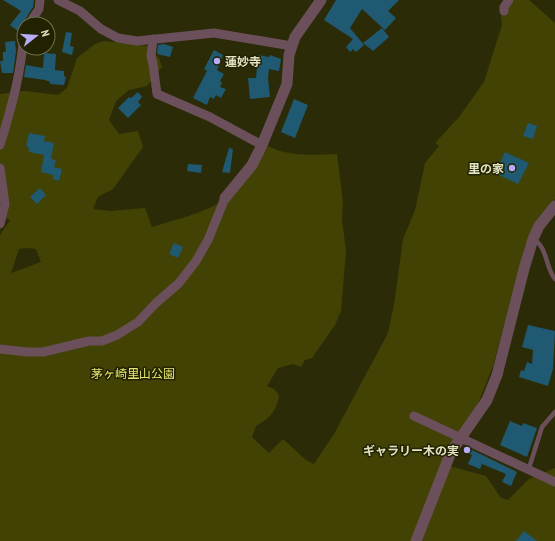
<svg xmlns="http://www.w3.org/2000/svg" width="555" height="541" font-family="'PT Sans Narrow','Noto Sans JP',sans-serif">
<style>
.green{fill:#424205;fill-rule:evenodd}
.building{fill:#1f5972}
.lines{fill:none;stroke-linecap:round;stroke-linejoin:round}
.service{stroke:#6b505c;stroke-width:4.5}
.minor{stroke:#6b505c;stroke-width:9}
.tertiary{stroke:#6b505c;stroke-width:11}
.poi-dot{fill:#b6acf8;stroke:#220;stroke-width:1.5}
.labels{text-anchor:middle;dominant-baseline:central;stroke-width:3;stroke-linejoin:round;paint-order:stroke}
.poi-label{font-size:12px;font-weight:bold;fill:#e0e2c0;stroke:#220;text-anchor:end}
.park-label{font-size:12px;fill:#e5e770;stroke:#220}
</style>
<rect width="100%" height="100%" fill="#2b2b07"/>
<path class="green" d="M505,0H529L555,23V199L537,220L526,243L493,366L482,394L475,410L442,464L486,476L501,498L508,500L529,479L555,468V541H0V235L10,220L0,216V94L25,91L58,95L67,88L77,58L95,44L104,41L147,46L159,58L162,67L147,86L129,90L116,101L109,120L119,134L138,131L143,147L113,189L98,197L93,209L110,211L145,208L152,227C178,219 213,211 234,193C243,185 259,157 268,146C289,157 314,155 337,154L343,202L342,219L346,251L341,311L335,325L312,358L305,360L301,367L293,364L278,368L267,386L274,389L279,395C277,411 270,418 256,426L252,437L269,453L283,439L306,460L314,464L334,434L388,333L394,305L403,239L415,210L425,163L439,146L435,143L459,117L484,82L502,25L500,6ZM28,248L36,249L41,262L11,273L19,249Z"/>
<g class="building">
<path d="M3,0H34L33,7L18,31L10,25L21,11Z"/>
<path d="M336,0H399L388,11L396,18L385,30L362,9L350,28L364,45L356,52L353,49L350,52L346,47L353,39L324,20Z"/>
<path d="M382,28L389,37L373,51L363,43Z"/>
<path d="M66,32L72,33L70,46L74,47L72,55L62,52Z"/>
<path d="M15,41L16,51L13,73H2L0,61H3V52H6L5,42Z"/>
<path d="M164,44L173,47L170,57L157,54L158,45Z"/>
<path d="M214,50L223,55L217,70L224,74L220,81L222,83L220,87L226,89L221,98L216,95L214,99L210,97L207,105L193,98L207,71L204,69Z"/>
<path d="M44,53L56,54L55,70L64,71V76L66,77L64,85L50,84V82L45,80L24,77L26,65L43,68Z"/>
<path d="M258,55L269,57L270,55L281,59L279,71L269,69L268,78L270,97L250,99L248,78H256Z"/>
<path d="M138,92L142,97L138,102L141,105L128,118L118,108L129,97L131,98Z"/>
<path d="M294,99L308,105L295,138L281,132Z"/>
<path d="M528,123L537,126L533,139L523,136Z"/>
<path d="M29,133L45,136L44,141L54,143L51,159L56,160L54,167L62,169L59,181L53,179V175L41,172L44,155L29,152L28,146H26Z"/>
<path d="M229,148L233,149L230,173L222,172Z"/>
<path d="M505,152L529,163L518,184L495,173Z"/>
<path d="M188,164L202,165L201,173L187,171Z"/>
<path d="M40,188L46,195L37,204L30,197Z"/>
<path d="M174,243L183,247L178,258L169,254Z"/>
<path d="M528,325L555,331L553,369L548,386L519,377L521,370L524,371L527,362L532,364L533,350L522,347Z"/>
<path d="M510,421L522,426L523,423L537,428L527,457L500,445Z"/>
<path d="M468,448L517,472L511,486L502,482L506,474L482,464L480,469L468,464L472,455L466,452Z"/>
<path d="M524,531L537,541H516Z"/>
</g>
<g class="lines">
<g class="service">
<path d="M533,239C548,247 545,267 555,279"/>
<path d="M529,468L542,427L555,412"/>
</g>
<g class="minor">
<path d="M58,0L80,11L101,29L118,38L137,41L214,33L292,46"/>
<path d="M504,11V7L509,0"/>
<path d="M29,24L39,9L40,0"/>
<path d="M153,39L151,56L153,64L157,94L210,117L262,145"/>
<path d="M0,145C12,105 21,75 24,32"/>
<path d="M0,168L5,204L0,224"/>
<path d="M0,349L27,352H43L89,341H102L117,335L138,322L156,303L179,283L196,261L208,240L225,198"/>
<path d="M414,416L555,482"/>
</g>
<g class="tertiary">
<path d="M225,198L252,165L262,145L287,84L289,55L295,37L321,0"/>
<path d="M416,541L451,452L487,400L497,375L524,269L533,239L539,226L555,206"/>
</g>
</g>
<g class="poi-dot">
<circle cx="217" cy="61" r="4"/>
<circle cx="512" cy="168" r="4"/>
<circle cx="467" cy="450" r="4"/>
</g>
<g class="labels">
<g class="poi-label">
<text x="225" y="61" text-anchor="start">蓮妙寺</text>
<text x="504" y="168">里の家</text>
<text x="459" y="450">ギャラリー木の実</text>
</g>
<g class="park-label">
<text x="133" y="373">茅ヶ崎里山公園</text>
</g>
</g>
<g transform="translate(36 36) rotate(73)"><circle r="19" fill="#222200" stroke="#6e6f4d"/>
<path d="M0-3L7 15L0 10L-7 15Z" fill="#b6acf8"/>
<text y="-6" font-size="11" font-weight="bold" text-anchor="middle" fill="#e0e2c0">N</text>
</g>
</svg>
